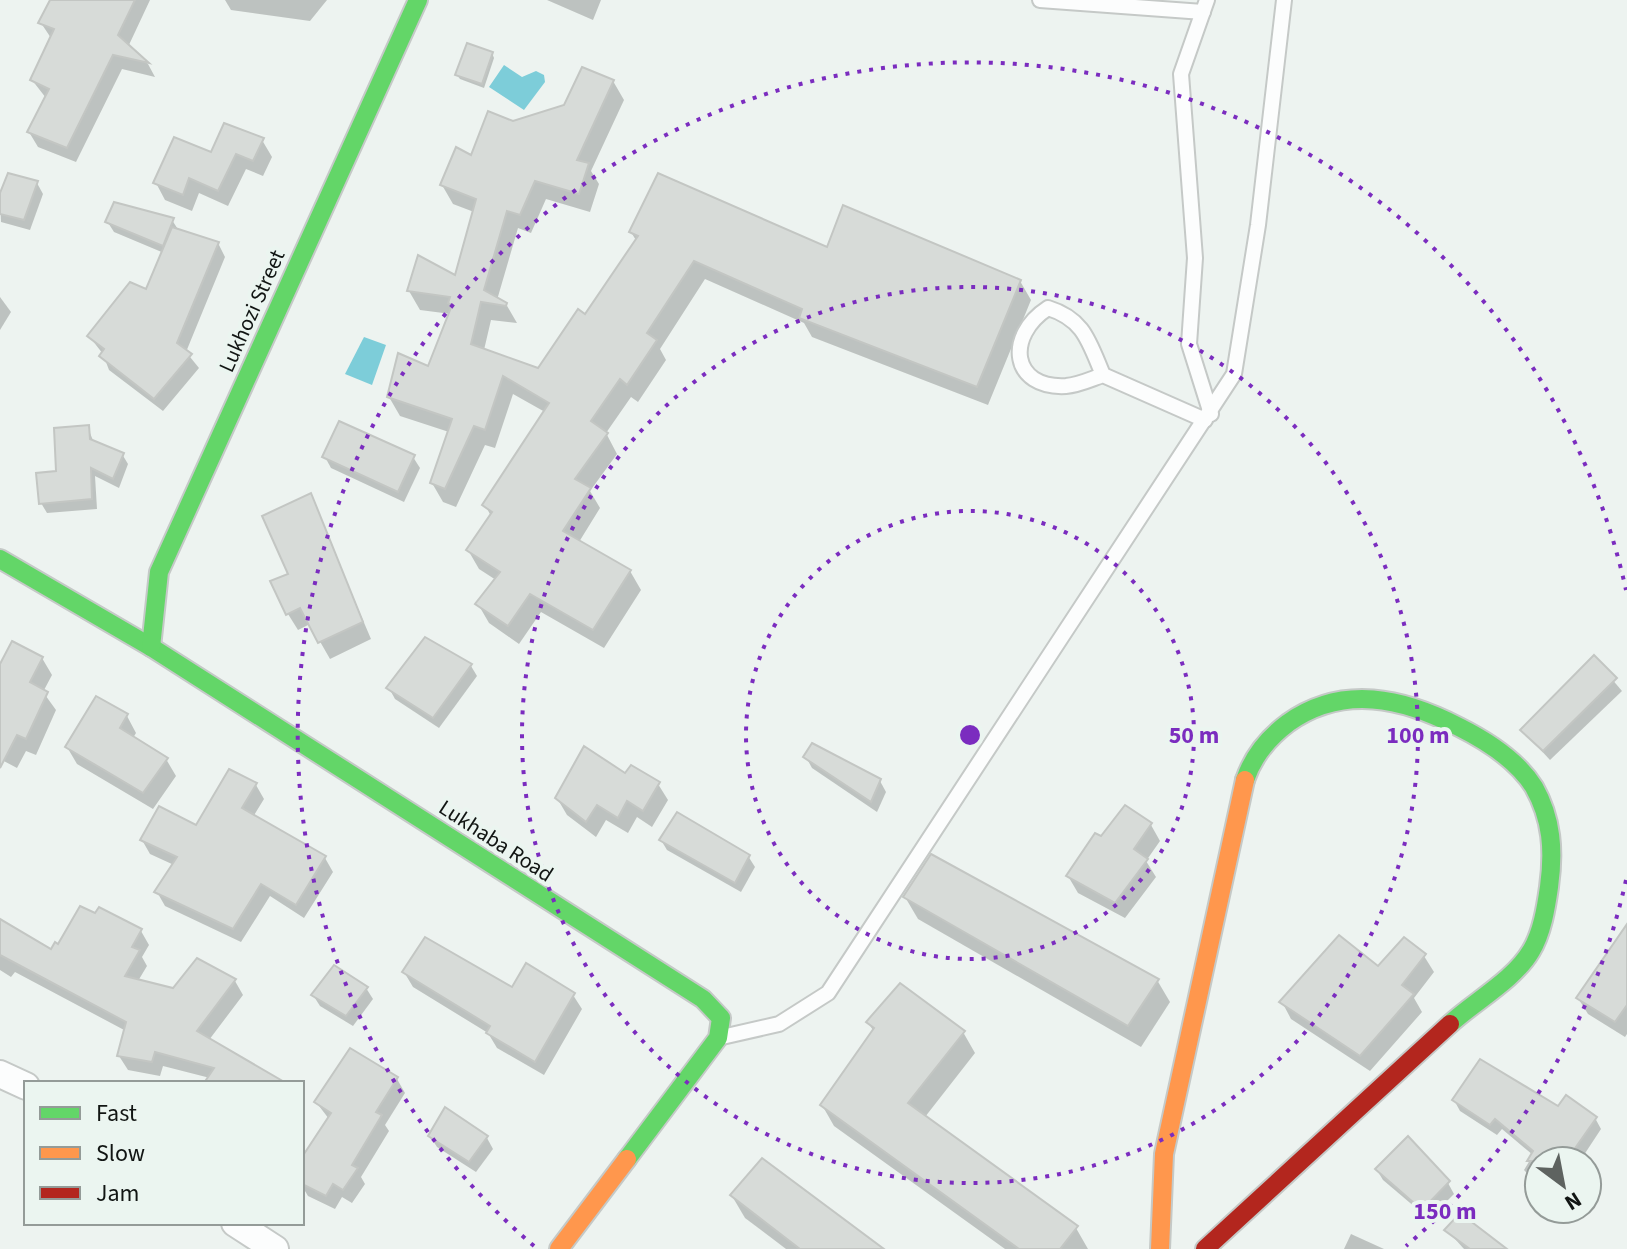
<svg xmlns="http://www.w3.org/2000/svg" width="1627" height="1249" font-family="'Source Sans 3',sans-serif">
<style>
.water{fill:#7dcdd9}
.shadow{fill:#0003}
.building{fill:#d7dbd8;stroke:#c3c6c3;stroke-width:2}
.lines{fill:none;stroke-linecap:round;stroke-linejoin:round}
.lane-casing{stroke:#c5c9c7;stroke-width:18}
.street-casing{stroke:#c5c9c7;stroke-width:30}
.fast-casing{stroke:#c5c9c7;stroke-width:22}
.slow-casing{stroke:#c5c9c7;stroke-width:22}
.jam-casing{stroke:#c5c9c7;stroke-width:22}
.lane{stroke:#fcfdfd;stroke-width:14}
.street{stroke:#fcfdfd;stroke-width:26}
.fast{stroke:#63d668;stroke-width:18}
.slow{stroke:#ff974d;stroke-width:18}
.jam{stroke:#b3261e;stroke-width:18}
.ring{fill:none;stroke:#7b2cbf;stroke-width:4;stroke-dasharray:4 8}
.labels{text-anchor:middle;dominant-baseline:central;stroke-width:8;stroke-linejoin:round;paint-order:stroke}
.street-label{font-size:22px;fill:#111513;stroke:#ebf5f0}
.centre{fill:#7b2cbf;stroke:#ebf5f0;stroke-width:4}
.ring-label{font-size:24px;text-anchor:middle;font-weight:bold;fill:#7b2cbf;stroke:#ebf5f0;stroke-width:8;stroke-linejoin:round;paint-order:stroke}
</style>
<rect width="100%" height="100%" fill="#edf3f0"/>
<g class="water">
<path d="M504,65L522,77L536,71L544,75L545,82L524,110L489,87Z"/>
<path d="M364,337L386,345L372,385L345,374Z"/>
</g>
<g class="shadow">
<path d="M52,0H150L128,47L148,64L155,77L122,69L76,162L38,147L29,132L46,98L32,80L51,38L41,23Z"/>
<path d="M225,0H327L310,21L231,10Z"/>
<path d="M547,0H601L593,20Z"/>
<path d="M492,53L494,58L484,88L460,79L457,75Z"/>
<path d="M613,81L624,100L591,171L599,184L590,212L546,199L531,233L518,228L497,300L506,304L517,323L491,320L484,350L539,370L585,316L637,242L631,232L828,250L1020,281L1031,300L988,405L812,337L804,323L705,279L660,349L666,360L638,402L631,397L606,433L617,454L590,491L600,508L579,542L630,571L641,590L604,648L541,612L519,644L489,623L478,604L496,580L479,569L468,550L491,516L485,505L545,412L513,394L495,448L485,445L456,507L443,502L432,483L449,432L400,416L389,397L430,368L451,314L420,310L409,291L457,278L474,212L453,204L442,185L513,123L565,107Z"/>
<path d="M262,140L272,157L263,176L246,169L228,206L199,193L192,211L165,200L156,183L212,155Z"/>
<path d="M37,183L43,194L30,230L1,222L0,198Z"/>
<path d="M172,220L179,231L218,243L225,257L186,352L199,368L163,411L109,370L103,354L89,336L148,292L164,253L114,232L107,221Z"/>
<path d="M0,297L11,312L0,330Z"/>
<path d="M88,428L94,443L122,454L128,464L119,488L95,476L97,509L47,513L41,503Z"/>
<path d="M325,457H413L420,468L404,502L331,468Z"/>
<path d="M310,496L371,639L330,659L310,624L298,630L288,614L291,575Z"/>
<path d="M426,640L471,666L477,676L439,728L395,699L389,688Z"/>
<path d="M42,658L52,675L43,692L56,710L36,755L26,751L17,768L0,759V668Z"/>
<path d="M1594,658L1622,691L1550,760L1523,731Z"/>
<path d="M127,716L136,733L133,738L166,759L176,776L153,809L77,764L67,747Z"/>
<path d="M806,757L880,781L886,792L877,812L812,768Z"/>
<path d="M626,776L658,784L668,800L652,827L637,817L628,833L606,820L596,837L567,815L557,798Z"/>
<path d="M256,785L264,799L253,817L325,858L333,872L304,918L270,896L241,942L165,906L157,892L174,865L150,854L142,840L197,827Z"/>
<path d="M1151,825L1160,841L1146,861L1156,877L1125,918L1078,893L1068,876L1102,839Z"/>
<path d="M661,840L748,856L755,867L741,892L667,850Z"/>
<path d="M905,897L1157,980L1170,1002L1141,1047L918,919Z"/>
<path d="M0,921L51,951L141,931L149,945L142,957L147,966L138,981L174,991L197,960L235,981L243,995L209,1040L282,1083H206L210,1078L163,1066L160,1076L128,1070L119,1056L126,1031L15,972L11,977L0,970Z"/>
<path d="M1627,928V1034L1625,1037L1588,1014L1578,998Z"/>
<path d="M1424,956L1434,972L1414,998L1422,1012L1370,1071L1291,1019L1282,1002Z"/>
<path d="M404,972L513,990L573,995L582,1009L544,1075L497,1048L488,1033L413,987Z"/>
<path d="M366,988L373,999L353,1026L320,1006L313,995Z"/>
<path d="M868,1022L963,1032L975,1053L925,1117L1076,1228L1088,1249H1005L834,1126L822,1105L874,1032Z"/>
<path d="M397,1079L405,1093L385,1125L389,1131L361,1177L365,1184L352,1203L342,1197L335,1209L308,1196L302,1186V1160L329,1119L316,1102Z"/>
<path d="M1454,1100L1559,1109L1595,1118L1601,1129L1580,1161H1539V1186L1524,1170L1533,1155L1502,1129L1497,1135L1460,1111Z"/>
<path d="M446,1110L487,1138L493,1149L476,1172L437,1147L430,1136Z"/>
<path d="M1377,1170L1448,1183L1454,1194L1429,1219L1383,1180Z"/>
<path d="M732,1196L881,1249H786L745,1218Z"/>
<path d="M1447,1230L1499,1249H1464Z"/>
<path d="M1351,1234L1384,1249H1344Z"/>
</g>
<g class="building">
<path d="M50,0H135L118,35L149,63L113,55L67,148L27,132L49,89L30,80L54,29L38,23Z"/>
<path d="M467,43L493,52L482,84L455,75Z"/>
<path d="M582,67L614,80L577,160L589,163L579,194L535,181L520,215L507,211L484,290L507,303L506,306L481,302L471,344L538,368L578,309L585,314L638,236L629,232L658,173L827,247L843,205L1021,280L977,387L799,318L802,309L694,261L647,333L657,340L627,385L620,379L591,421L608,433L575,479L591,488L563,531L631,570L593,630L530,594L508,626L475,604L500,572L466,550L492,512L482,505L549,403L503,376L485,430L474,426L445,489L430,483L452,419L387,397L398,353L428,366L452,305L448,303L450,297L407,291L418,255L455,275L476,199L440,185L456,147L471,155L488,111L513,121L564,105Z"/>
<path d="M224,123L264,138L253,161L236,154L218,191L189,178L183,195L153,183L174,137L211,152Z"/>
<path d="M8,173L38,181L24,220L0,214V193Z"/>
<path d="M114,202L174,218L163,246L105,222Z"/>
<path d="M172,227L219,242L177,343L192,354L154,399L99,356L104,349L87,336L130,282L146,289Z"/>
<path d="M339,421L415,455L398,492L322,457Z"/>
<path d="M89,425L90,439L124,453L113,479L91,468L92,499L39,504L36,473L56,471L54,428Z"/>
<path d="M311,493L363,622L318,643L300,608L286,615L270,581L288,574L262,516Z"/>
<path d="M425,637L472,664L433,718L386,688Z"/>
<path d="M12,641L43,657L30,682L48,692L26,739L17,735L0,768V664Z"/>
<path d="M1594,655L1617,678L1543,751L1520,730Z"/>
<path d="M96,696L128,714L120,728L168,758L143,793L65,747Z"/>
<path d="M812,743L881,779L871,802L803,757Z"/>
<path d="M584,746L625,773L631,765L660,782L643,811L627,801L618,818L597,805L586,822L555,798Z"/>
<path d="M229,769L257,783L242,808L326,856L296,905L261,884L233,929L154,892L177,857L140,840L159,806L196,825Z"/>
<path d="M1125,805L1152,823L1134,849L1148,859L1115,903L1066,876L1095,833L1101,836Z"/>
<path d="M677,812L750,855L735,883L659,840Z"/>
<path d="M931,854L1159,979L1128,1026L903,897Z"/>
<path d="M80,906L95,913L99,907L142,929L132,947L140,950L125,976L173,988L197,958L236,979L197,1031L286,1083H204L214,1068L155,1052L152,1062L117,1056L126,1022L0,955V919L51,949L55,942L58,944Z"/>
<path d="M1627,924V1005L1615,1022L1576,998Z"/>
<path d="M1339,935L1378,966L1404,937L1426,954L1402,985L1414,994L1360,1056L1279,1002Z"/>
<path d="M425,937L512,987L526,963L575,993L535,1062L486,1033L490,1026L402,972Z"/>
<path d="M334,965L368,987L346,1016L311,995Z"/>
<path d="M900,983L965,1031L908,1103L1078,1226L1060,1249H1019L820,1105L874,1028L866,1022Z"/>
<path d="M350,1048L398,1077L376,1112L382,1115L352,1165L358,1168L343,1190L333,1184L326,1196L302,1184V1157L331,1113L314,1102Z"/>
<path d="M1480,1059L1558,1106L1566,1095L1597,1117L1566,1161H1527L1533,1151L1495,1119L1490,1125L1452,1100Z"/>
<path d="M445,1107L488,1136L469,1162L428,1136Z"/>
<path d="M1408,1136L1450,1181L1422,1210L1375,1169Z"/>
<path d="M762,1158L884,1249H800L730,1195Z"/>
<path d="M1460,1213L1507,1249H1470L1444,1230Z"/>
</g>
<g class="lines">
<g class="lane-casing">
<g id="lane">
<path d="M1040,0L1203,12"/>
<path d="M1207,0L1181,74L1195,258L1189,344L1211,414"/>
<path d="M1103,375C1091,379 1079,385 1066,386C1011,389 1005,336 1048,308C1084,319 1089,342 1103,375L1205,420"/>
<path d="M722,1037L779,1024L828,993L1234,374L1258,225L1284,0"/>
</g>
</g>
<g class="street-casing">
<g id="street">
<path d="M0,1074L26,1086"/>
<path d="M235,1223L275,1249"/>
</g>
</g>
<g class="fast-casing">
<g id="fast">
<path d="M0,559L151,647L703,999L721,1018L718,1038L627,1159"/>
<path d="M151,647L159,572L418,0"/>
<path d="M1245,780C1253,756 1268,738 1288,723C1343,684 1403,698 1459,727C1487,741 1517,760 1534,787C1552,819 1554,851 1549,887C1546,908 1542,933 1531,951C1514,980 1475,1001 1450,1024"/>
</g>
</g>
<g class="slow-casing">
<g id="slow">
<path d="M559,1249L627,1159"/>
<path d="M1160,1249L1164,1154L1245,780"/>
</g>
</g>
<g class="jam-casing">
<path id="jam" d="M1205,1249L1450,1024"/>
</g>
<use href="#lane" class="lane"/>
<use href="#street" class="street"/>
<use href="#fast" class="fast"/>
<use href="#slow" class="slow"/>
<use href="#jam" class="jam"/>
</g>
<g class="ring">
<circle cx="970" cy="735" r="224"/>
<circle cx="970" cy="735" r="448"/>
<path d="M1626 880A672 672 0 0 1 1406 1246M534 1246A672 672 0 1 1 1626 590"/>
</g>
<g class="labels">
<g class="street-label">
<text transform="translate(252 311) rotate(-66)">Lukhozi Street</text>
<text transform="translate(496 841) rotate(33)">Lukhaba Road</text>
</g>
</g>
<circle cx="970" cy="735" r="12" class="centre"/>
<g class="ring-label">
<text x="1194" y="743">50 m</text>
<text x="1418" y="743">100 m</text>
<text x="1445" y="1219">150 m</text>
</g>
<rect x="24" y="1081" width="280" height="144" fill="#ebf5f0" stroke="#949b98" stroke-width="2"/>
<rect x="40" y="1107" width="40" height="12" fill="#63d668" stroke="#949b98" stroke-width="2"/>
<text x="96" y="1121" font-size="24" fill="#111513">Fast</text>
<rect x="40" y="1147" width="40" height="12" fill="#ff974d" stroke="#949b98" stroke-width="2"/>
<text x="96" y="1161" font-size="24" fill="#111513">Slow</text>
<rect x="40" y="1187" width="40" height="12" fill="#b3261e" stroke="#949b98" stroke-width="2"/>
<text x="96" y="1201" font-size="24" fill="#111513">Jam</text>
<g transform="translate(1563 1185) rotate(148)"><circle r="38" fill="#ebf5f0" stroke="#949b98" stroke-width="2"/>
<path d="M0-6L14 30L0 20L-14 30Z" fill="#5e6360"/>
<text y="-12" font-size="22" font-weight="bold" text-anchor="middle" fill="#111513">N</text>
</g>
</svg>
